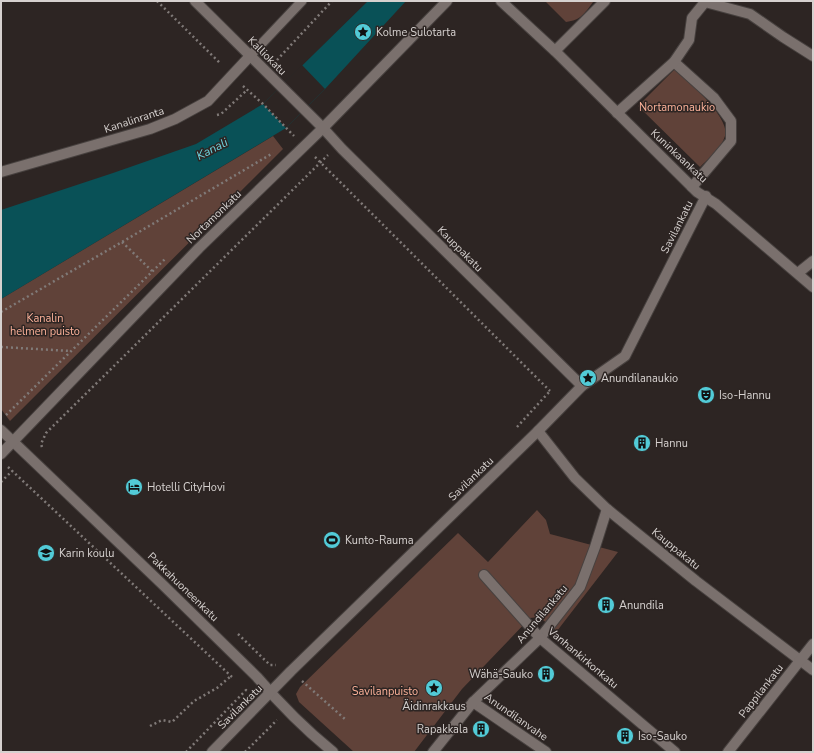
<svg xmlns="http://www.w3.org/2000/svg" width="814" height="753" font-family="'Nunito Sans',sans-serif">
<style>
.green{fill:#604239}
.water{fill:#095157}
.pier{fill:#2d2523}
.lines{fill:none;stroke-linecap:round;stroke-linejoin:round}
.service-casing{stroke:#47413f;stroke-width:11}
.pedestrian-casing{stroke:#47413f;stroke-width:12}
.minor-casing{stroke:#47413f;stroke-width:12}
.path{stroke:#807a78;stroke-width:2.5;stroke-dasharray:2 3;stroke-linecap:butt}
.service{stroke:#7a706d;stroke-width:9}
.pedestrian{stroke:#7a706d;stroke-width:10}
.minor{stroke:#7a706d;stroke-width:10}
.labels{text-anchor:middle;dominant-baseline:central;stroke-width:3;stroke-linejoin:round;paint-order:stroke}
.poi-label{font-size:11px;fill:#d6d1cf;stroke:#2d2523;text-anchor:start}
.street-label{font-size:11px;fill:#d6d1cf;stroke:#2d2523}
.park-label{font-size:11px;fill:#fcb199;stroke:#2d2523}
.water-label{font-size:12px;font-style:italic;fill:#6ed2dc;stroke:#2d2523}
</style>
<rect width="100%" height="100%" fill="#2d2523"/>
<g class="green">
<path d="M545,1H592L593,2C584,14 581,20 566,22Z"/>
<path d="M675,69C688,81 731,118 725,136C721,149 709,158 700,167L638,106Z"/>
<path d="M273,136L283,149L10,421L1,409V299Z"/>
<path d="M537,510L546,520L550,534L618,552L557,631L539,617L530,618L462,689L414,752H354L299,702L296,694L300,687L458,533L488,562Z"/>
</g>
<path class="water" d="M368,1H406L325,89L286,128L1,299V210L113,173L196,144L263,104Z"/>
<path class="pier" d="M302,65L325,89L286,128L263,104Z"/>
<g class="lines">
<g class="service-casing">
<path id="service" d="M250,56L302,1"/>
</g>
<g class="pedestrian-casing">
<path id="pedestrian" d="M540,638L580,587L595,547L607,509"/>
</g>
<g class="minor-casing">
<g id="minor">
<path d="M195,1L323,128L342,149L582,386"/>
<path d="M501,1L555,51L697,192L716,204L813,287"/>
<path d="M555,51L605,1"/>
<path d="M674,62L714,98L731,121V141L692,187"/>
<path d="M617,113L674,62L689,40L692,18L705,2L750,14L783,37L813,56"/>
<path d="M1,172L150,129L175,119L208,101L250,56"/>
<path d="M798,273L813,261"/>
<path d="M1,430L161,583L257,677C280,704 306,730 333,752"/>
<path d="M538,431L575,478L607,509L696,581L813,670"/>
<path d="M1,454L199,248L323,128L447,1"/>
<path d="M484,575L540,638L675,752"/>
<path d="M473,702L546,752"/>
<path d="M212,752L291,671L538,431L582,386L625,356L706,196"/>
<path d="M433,752L473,702L540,638"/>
<path d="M728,752L813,644"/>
</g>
</g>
<g class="path">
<path d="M157,1L221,64"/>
<path d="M277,60L332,1"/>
<path d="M243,86L263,104L294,136"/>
<path d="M217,115L221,114L247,90"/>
<path d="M315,157L550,391"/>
<path d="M122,242L152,271"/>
<path d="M1,312L122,242L273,153"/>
<path d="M1,347L71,351"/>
<path d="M6,415L165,259"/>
<path d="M517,427L550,391"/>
<path d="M42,447L41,444L46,433L328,155"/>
<path d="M8,467L232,677"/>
<path d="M1,482L12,471"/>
<path d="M238,634L270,665H276"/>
<path d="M302,681L346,720"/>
<path d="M150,726L162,720L172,722L194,701L217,688L231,676"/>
<path d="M186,752L246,690L247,692"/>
<path d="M245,752L277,720"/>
</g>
<use href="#service" class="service"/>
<use href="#pedestrian" class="pedestrian"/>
<use href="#minor" class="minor"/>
</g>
<defs>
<g id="sight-disc" transform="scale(0.9)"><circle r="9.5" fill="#52cbd7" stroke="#2d2523"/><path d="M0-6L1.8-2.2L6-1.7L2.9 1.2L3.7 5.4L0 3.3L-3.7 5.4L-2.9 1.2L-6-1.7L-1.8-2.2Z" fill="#111"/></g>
<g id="theatre-disc" transform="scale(0.9)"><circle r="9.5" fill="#52cbd7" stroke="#2d2523"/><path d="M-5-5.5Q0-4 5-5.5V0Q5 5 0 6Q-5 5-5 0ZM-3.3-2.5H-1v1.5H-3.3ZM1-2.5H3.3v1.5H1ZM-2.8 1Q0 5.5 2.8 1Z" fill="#111"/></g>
<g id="building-disc" transform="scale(0.9)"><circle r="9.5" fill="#52cbd7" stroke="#2d2523"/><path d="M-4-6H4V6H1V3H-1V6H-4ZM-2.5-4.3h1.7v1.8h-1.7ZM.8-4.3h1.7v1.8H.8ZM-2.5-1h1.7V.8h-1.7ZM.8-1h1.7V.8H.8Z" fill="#111"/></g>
<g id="hotel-disc" transform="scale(0.9)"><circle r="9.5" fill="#52cbd7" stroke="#2d2523"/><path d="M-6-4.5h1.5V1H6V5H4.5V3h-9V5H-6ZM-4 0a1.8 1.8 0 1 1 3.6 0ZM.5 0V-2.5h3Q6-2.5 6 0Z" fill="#111"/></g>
<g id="stadium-disc" transform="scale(0.9)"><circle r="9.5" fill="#52cbd7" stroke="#2d2523"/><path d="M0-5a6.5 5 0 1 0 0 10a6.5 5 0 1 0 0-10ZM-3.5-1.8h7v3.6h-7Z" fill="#111"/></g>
<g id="school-disc" transform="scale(0.9)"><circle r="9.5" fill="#52cbd7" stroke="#2d2523"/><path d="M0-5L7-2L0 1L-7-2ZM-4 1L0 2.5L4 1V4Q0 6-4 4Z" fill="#111"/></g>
</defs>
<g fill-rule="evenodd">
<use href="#sight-disc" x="363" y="32"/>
<use href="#sight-disc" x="588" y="378"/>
<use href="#theatre-disc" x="706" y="395"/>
<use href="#building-disc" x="642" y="443"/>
<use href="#hotel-disc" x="134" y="487"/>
<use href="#stadium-disc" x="332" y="540"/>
<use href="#school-disc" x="46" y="553"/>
<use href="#building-disc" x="606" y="605"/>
<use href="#building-disc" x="546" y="674"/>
<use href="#sight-disc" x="434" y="688"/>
<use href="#building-disc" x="481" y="729"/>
<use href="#building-disc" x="625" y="736"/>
</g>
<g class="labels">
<g class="poi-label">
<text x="376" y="32">Kolme Sulotarta</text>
<text x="601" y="378">Anundilanaukio</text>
<text x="719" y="395">Iso-Hannu</text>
<text x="655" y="443">Hannu</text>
<text x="147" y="487">Hotelli CityHovi</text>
<text x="345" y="540">Kunto-Rauma</text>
<text x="59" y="553">Karin koulu</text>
<text x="619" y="605">Anundila</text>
<text x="533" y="674" text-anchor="end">Wähä-Sauko</text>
<text x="434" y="706" text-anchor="middle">Äidinrakkaus</text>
<text x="468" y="729" text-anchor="end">Rapakkala</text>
<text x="638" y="736">Iso-Sauko</text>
</g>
<g class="street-label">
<text transform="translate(267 56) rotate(45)">Kalliokatu</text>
<text transform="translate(134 120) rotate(-18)">Kanalinranta</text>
<text transform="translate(679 156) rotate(43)">Kuninkaankatu</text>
<text transform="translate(214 217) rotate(-44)">Nortamonkatu</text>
<text transform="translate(677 227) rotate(-63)">Savilankatu</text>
<text transform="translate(460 249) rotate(45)">Kauppakatu</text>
<text transform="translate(471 479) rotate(-44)">Savilankatu</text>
<text transform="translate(676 549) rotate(39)">Kauppakatu</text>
<text transform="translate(183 587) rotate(44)">Pakkahuoneenkatu</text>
<text transform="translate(542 614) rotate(-50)">Anundilankatu</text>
<text transform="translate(583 658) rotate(40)">Vanhankirkonkatu</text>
<text transform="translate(761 691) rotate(-52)">Pappilankatu</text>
<text transform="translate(240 707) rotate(-45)">Savilankatu</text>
<text transform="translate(516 717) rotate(35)">Anundilanvahe</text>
</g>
<g class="park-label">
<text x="677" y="107">Nortamonaukio</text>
<text x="45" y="318">Kanalin<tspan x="45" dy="13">helmen puisto</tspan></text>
<text x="385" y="691">Savilanpuisto</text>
</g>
<g class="water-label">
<text transform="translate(212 149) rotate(-27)">Kanali</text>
</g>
</g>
<rect width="814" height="753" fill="none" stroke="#d6d1cf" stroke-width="4"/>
</svg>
